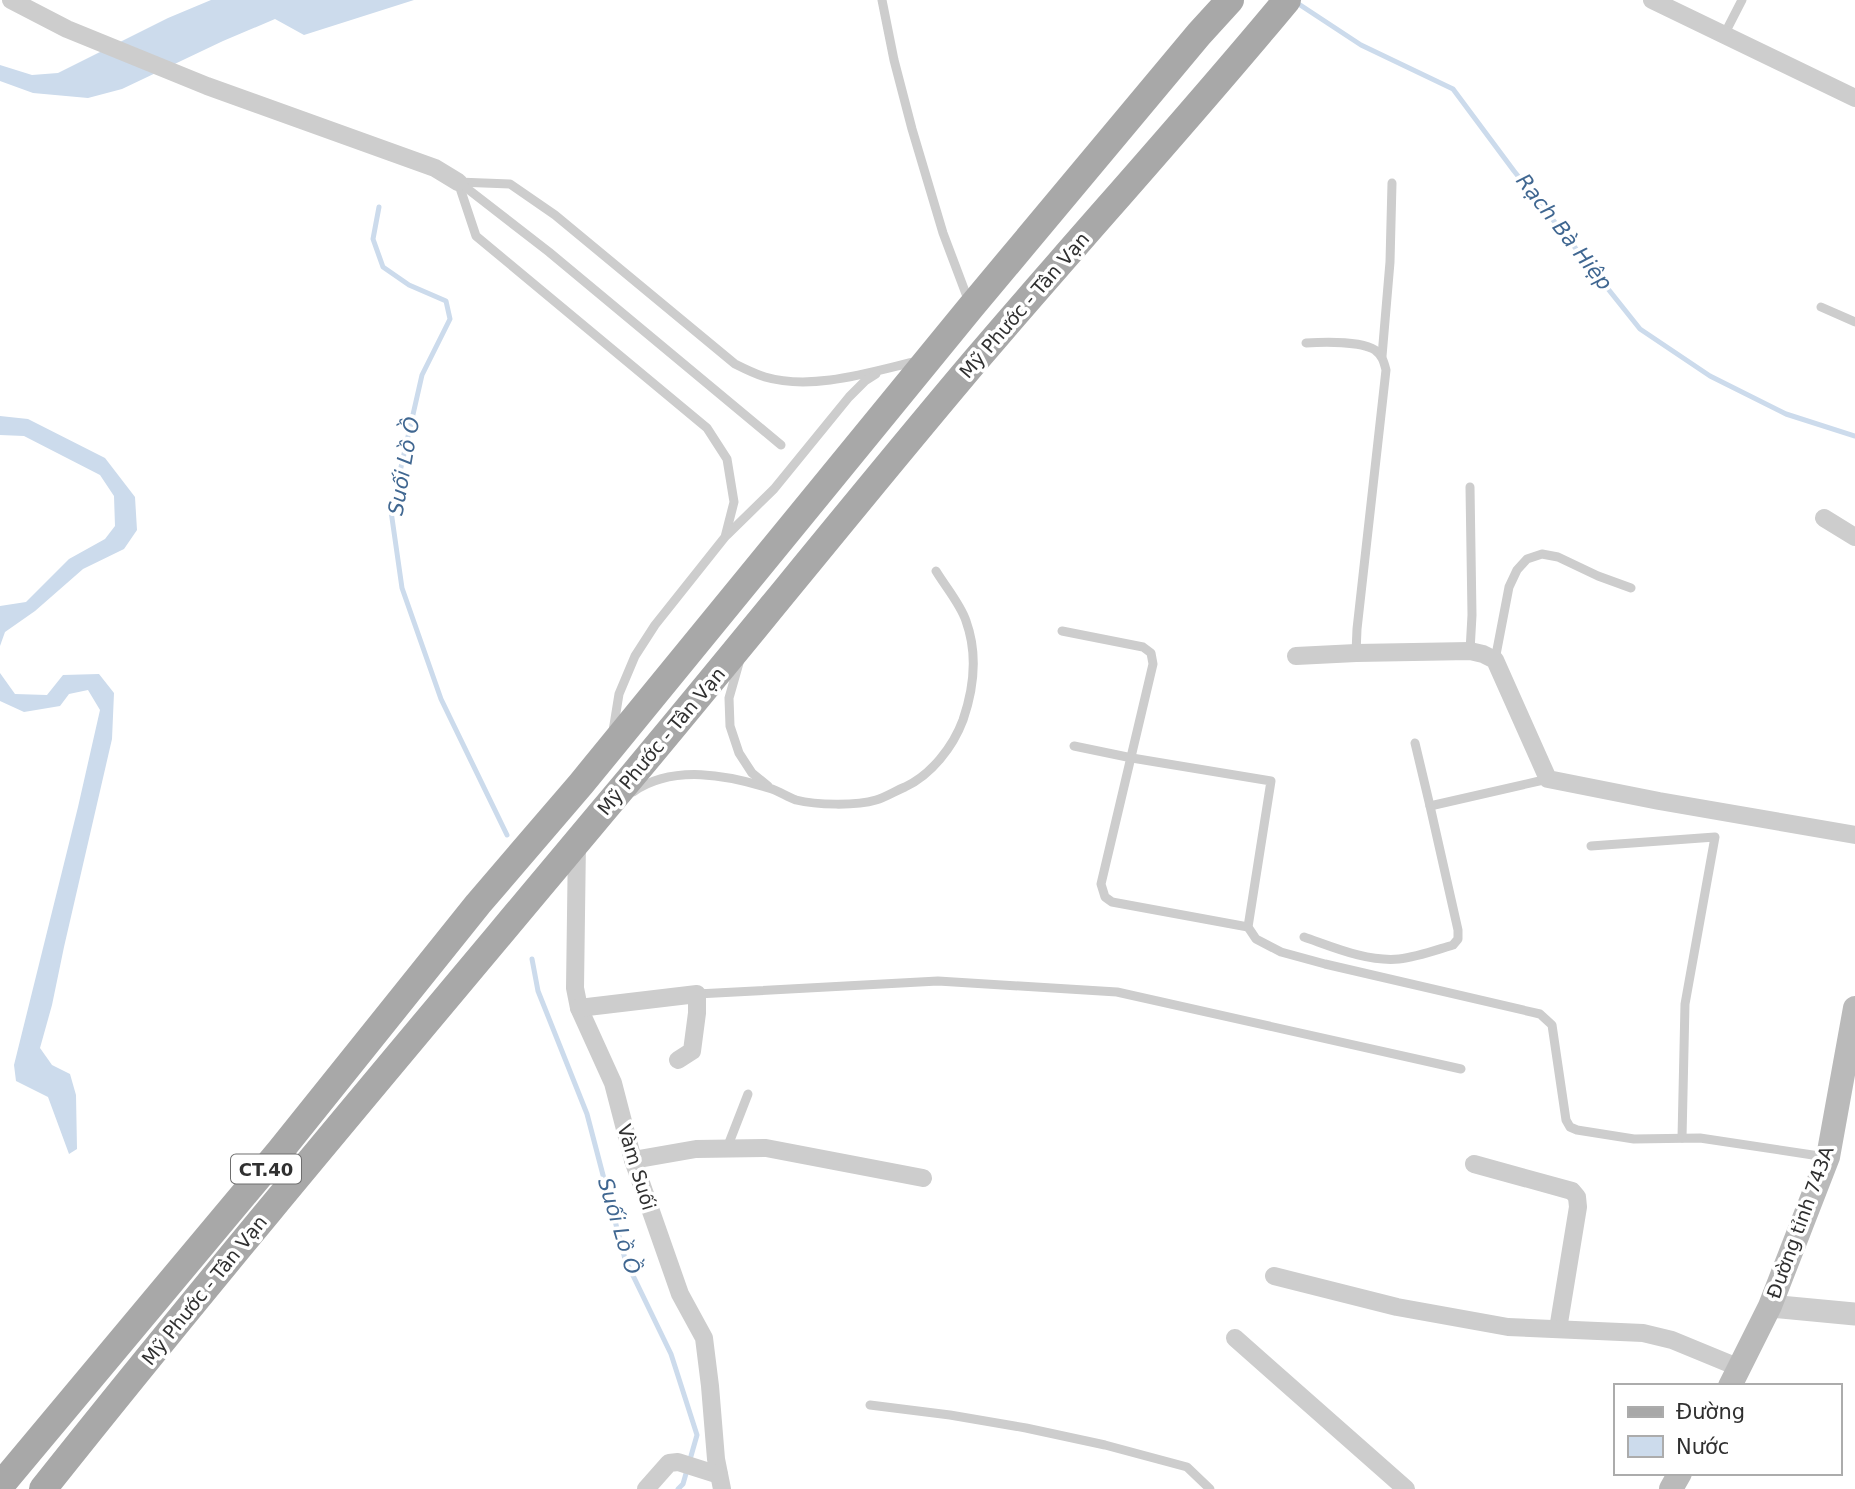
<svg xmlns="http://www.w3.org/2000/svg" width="1855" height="1489" font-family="'DejaVu Sans',sans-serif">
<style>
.water{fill:#ccdbec}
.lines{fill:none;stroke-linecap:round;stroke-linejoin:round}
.stream{stroke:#ccdbec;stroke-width:5}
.service{stroke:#cdcdcd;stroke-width:9}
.minor{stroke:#cdcdcd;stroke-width:18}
.tertiary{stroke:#cdcdcd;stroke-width:23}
.secondary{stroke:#bababa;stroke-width:24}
.primary{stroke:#a8a8a8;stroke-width:28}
.labels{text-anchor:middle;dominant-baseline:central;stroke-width:7;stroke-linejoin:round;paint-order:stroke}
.shield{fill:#fff;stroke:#6e6e6e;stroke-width:2}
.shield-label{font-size:18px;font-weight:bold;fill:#303030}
.street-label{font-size:19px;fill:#303030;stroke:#fff}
.water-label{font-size:21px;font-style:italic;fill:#406791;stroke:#fff}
</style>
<rect width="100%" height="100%" fill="#fff"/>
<g class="water">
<path d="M211,0H414L304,35L275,19L223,41L122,89L88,98L33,93L0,81V65L32,75L58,73L168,18Z"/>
<path d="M0,416L28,419L105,458L135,497L137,530L124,549L83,569L35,611L5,632L0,646V606L26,602L69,559L105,539L115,526L114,496L100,475L24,436L0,435Z"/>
<path d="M0,673L15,694L47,695L63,675L99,674L114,693L112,739L64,947L52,1005L40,1048L52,1065L70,1074L76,1095L77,1149L69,1154L48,1097L16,1081L14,1065L78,807L100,710L88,690L69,694L60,706L24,712L0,701Z"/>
</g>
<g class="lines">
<g class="stream">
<path d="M1294,1L1361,45L1453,89L1514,171L1640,329L1710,376L1786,414L1855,436"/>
<path d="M379,207L373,239L383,267L409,285L446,301L450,319L422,375L391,511L402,588L441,699L507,835"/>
<path d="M532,959L538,991L587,1114L625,1259L671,1354L697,1435L683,1484L678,1489"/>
</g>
<g class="service">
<path d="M882,0L894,60L912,129L943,233L969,302"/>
<path d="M1724,35L1742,0"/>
<path d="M458,182L476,236L707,428L727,459L734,502L725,537L655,625L635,656L619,694L613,731"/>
<path d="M458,182L510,184L555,215L735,364C745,369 755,374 765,377C813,391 871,372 918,361"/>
<path d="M460,183L549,252L781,445"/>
<path d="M1821,307L1855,322"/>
<path d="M1306,343C1323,342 1361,341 1375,350C1382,355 1384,362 1386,370L1357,629L1356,653"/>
<path d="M1382,356L1390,262L1392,183"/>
<path d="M727,535L774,489L849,397L865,381L876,374"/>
<path d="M1062,631L1143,647L1151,653L1153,664L1101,884L1105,897L1112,902L1248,927"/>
<path d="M1470,651L1472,615L1470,487"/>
<path d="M1495,660L1509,587L1517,570L1527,559L1542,554L1558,557L1598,576L1631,588"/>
<path d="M739,663L729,698L730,726L739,753L752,773L768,786"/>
<path d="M1415,743L1430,806"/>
<path d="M1074,746L1132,758L1271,781L1248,927L1256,939L1281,952L1325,964L1540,1014L1552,1025L1566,1120L1570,1127L1577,1130L1634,1139L1700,1138L1826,1157"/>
<path d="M633,792C673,764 728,775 772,789C780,792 788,797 796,800C816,805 856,806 876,800C886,797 895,791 905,787C931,775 953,747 963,720C974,688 978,654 966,621C961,605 945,586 936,571"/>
<path d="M1591,846L1715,837L1685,1004L1682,1138"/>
<path d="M1304,937C1333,947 1367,962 1399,959C1417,957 1436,950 1453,945L1458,939V930L1430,806L1548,779"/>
<path d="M697,994L938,981L1117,992L1461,1069"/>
<path d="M727,1148L748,1094"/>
<path d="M870,1405L950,1415L1026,1428L1105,1445L1187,1467L1210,1489"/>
</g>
<g class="minor">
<path d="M11,0L67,29L207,86L435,168L458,182"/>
<path d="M1652,0L1855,98"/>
<path d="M1824,518L1855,537"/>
<path d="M1296,656L1356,653L1470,651L1483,654L1495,660L1548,779L1659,801L1855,835"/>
<path d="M577,841L575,988L579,1008L613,1083L633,1160L680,1294L704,1338L710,1386L716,1459L722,1489"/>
<path d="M579,1008L697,994V1013L692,1051L678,1060"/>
<path d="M633,1160L696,1149L766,1148L923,1178"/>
<path d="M1474,1164L1572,1191L1577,1197L1578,1207L1558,1329"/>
<path d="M1274,1276L1397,1307L1508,1327L1643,1333L1672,1340L1740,1368"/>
<path d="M1235,1338L1406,1489"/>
<path d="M646,1489L669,1463L678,1462L719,1475"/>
</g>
<path class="tertiary" d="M1770,1306L1855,1314"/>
<g class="secondary">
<path d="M1730,1386L1770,1306L1828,1157L1855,1008"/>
<path d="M1671,1489L1680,1473"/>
</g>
<g class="primary">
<path d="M0,1486L280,1151L478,904L581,784L971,307L1199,34L1230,0"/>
<path d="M43,1489C225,1260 414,1037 602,812C728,663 849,510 975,361C1078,240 1186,122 1287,0"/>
</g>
</g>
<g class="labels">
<rect class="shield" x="231" y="1154.5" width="70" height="29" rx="5"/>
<g class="shield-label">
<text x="266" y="1169">CT.40</text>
</g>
<g class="street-label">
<text transform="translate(1024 305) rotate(-49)">Mỹ Phước - Tân Vạn</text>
<text transform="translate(661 741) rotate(-50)">Mỹ Phước - Tân Vạn</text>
<text transform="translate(637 1167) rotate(73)">Vàm Suối</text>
<text transform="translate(1800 1222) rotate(-70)">Đường tỉnh 743A</text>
<text transform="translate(204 1290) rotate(-51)">Mỹ Phước - Tân Vạn</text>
</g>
<g class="water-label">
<text transform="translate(1564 232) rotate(52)">Rạch Bà Hiệp</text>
<text transform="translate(404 466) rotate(-80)">Suối Lồ Ồ</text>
<text transform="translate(619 1226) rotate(73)">Suối Lồ Ồ</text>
</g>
</g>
<rect x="1614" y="1384" width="228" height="91" fill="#ffffff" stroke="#acacac" stroke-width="2"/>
<rect x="1628" y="1407" width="35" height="10" fill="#a8a8a8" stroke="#acacac" stroke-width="2"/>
<text x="1676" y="1419" font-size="21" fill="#303030">Đường</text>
<rect x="1628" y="1436" width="35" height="21" fill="#ccdbec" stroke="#acacac" stroke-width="2"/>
<text x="1676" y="1454" font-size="21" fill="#303030">Nước</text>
</svg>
